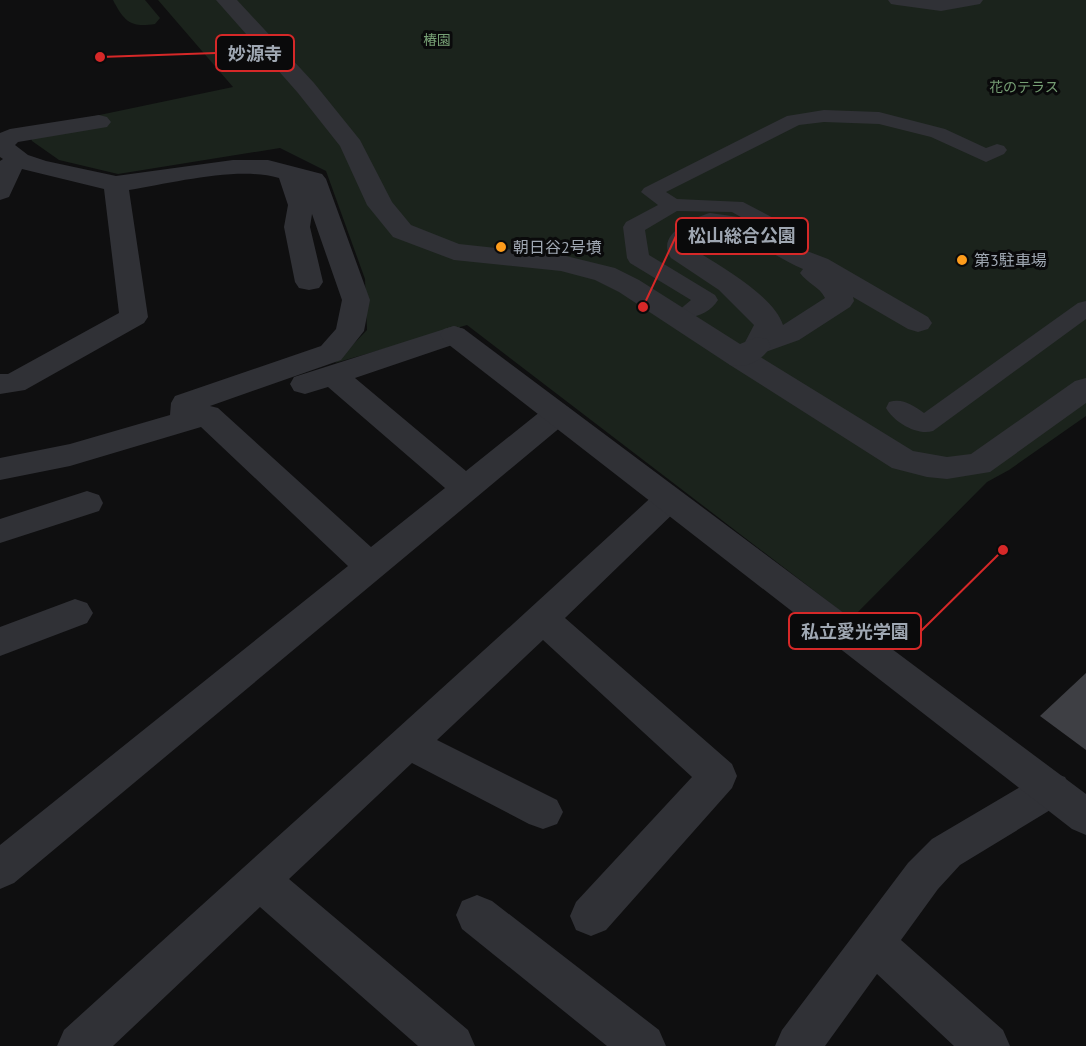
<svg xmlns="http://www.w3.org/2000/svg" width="1086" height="1046" font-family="'PT Sans','Noto Sans JP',sans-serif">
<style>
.green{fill:#1b231c}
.building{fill:#3e3f44}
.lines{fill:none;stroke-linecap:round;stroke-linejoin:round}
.pedestrian{fill:#303136;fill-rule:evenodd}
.minor{fill:#303136;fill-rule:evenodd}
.tertiary{fill:#303136;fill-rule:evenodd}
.poi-dot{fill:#fd9c1b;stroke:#0a0a0b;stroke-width:2}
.labels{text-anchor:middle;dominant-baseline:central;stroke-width:6;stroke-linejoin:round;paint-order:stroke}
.far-park-label{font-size:14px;fill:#769f74;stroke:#0a0a0b}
.poi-label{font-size:16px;fill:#9fa7b2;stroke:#0a0a0b;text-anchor:start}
.leader{fill:none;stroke:#d62828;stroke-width:2}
.callout-dot{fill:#d62828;stroke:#0a0a0b;stroke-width:2}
.callout{fill:#0a0a0b;stroke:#d62828;stroke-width:2}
.callout-label{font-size:18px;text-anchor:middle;font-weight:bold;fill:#9fa7b2}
</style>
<rect width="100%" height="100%" fill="#0f0f10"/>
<g class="green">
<path d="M113,0H145L160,18L155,24C130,28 124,21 113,0Z"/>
<path d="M158,0H1086V416L1009,470L987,482L851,619L467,325L335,363L367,330L365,279L326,171L280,148L118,174L59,160L32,141L28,130L233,87Z"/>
</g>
<path class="building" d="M1086,673V750L1040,716Z"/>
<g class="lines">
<g class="pedestrian">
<path d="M888,0H983L980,4L941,11L897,5L891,4Z"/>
<path d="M824,110L879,112L945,129L986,148L997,144L1004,146L1007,150L1004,154L986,162L931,137L879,124L824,122L799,125L666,192L677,199L743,202L804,234L807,239L804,244L796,245L788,244L732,212L677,211L645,230L649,255L715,295L718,300C711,312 694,320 681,316L678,311L691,300L630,263L627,258L623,227L626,222L658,205L641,192L644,188L787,116Z"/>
<path d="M1086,301V319L933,431C917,436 894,422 886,408L889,402C903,398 912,405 924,413L1078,303Z"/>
</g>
<g class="minor">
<path d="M99,115L107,117L111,122L107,127L18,142L15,145L28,155L46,161L116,176L233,160H268L322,174L326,179L370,300L364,331L341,360L210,406L218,408L371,547L445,488L328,387L305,394L294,391L290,384L294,377L454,326L464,329L468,335L464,341L355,378L466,471L546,407L557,404L568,407L572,414L568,421L14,883L0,889V845L348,566L201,427L70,466L0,480V458L70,444L170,415L171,403L175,396L321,346L336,329L342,300L312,214L310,227L323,282L319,288L309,290L299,288L295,282L284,227L288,205L279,178C238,166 173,183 129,190L148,317L144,323L25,390L0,394V374H8L119,313L104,189L22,169L9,197L0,200V161L3,159L0,157V133L10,129Z"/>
<path d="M710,213L746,218L799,248L828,259L928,317L932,323L928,329L918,332L908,329L853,297L854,301L850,307L799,340L757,355L913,451L947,457L971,454L1075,381L1086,378V403L990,472L947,479L927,477L892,468L730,365L725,358L730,351L740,349L745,350L743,346L754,325L719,290L671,258C655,235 692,218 710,213ZM715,229C746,233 774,257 803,269L800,273C807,283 820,287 825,298L783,325C774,296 719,265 693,249V242Z"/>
<path d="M669,487L680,491L685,499L680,507L565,618L732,764L737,776L732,788L606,930L591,936L576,930L570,916L576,902L692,777L543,640L437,740L557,800L563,812L557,824L543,829L529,824L412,763L289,879L468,1030L475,1046H418L260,907L113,1046H57L64,1030C262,850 461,673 658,491Z"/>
<path d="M87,491L99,495L103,503L99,511L0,543V519Z"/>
<path d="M75,599L87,603L93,613L87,623L0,656V627Z"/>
<path d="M1051,772L1065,777L1071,789L1065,801L960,865L938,889L901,940L1003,1030L1010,1046H954L877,974L825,1046H775L782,1030L908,863L932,839L1037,777Z"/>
<path d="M477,895L492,901L659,1030L666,1046H607L462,929L456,915L462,901Z"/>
</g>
<g class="tertiary">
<path d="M216,0H237L314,83L360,140L392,202L411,225L459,244L562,255L615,268L639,280L740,344L757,337L767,339L771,346C762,361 747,369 730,365L619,292L595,280L561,271L454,260L393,237L367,205L340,146L298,93Z"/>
<path d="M454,326L464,329L1086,794V835L1072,829L444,341L440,335L444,329Z"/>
</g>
</g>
<g class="poi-dot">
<circle cx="501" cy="247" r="6"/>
<circle cx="962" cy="260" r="6"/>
</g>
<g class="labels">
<g class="far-park-label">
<text x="437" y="40">椿園</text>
<text x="1024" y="87">花のテラス</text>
</g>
<g class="poi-label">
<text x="513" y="247">朝日谷2号墳</text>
<text x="974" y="260">第3駐車場</text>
</g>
</g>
<path class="leader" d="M100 57L216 53M643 307L676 236M1003 550L921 631"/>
<g class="callout-dot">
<circle cx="100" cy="57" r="6"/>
<circle cx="643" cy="307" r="6"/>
<circle cx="1003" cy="550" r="6"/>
</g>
<g class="callout">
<rect x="216" y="35" width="78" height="36" rx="6"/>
<rect x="676" y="218" width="132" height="36" rx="6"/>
<rect x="789" y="613" width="132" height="36" rx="6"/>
</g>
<g class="callout-label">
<text x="255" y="60">妙源寺</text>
<text x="742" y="242">松山総合公園</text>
<text x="855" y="638">私立愛光学園</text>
</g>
</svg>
